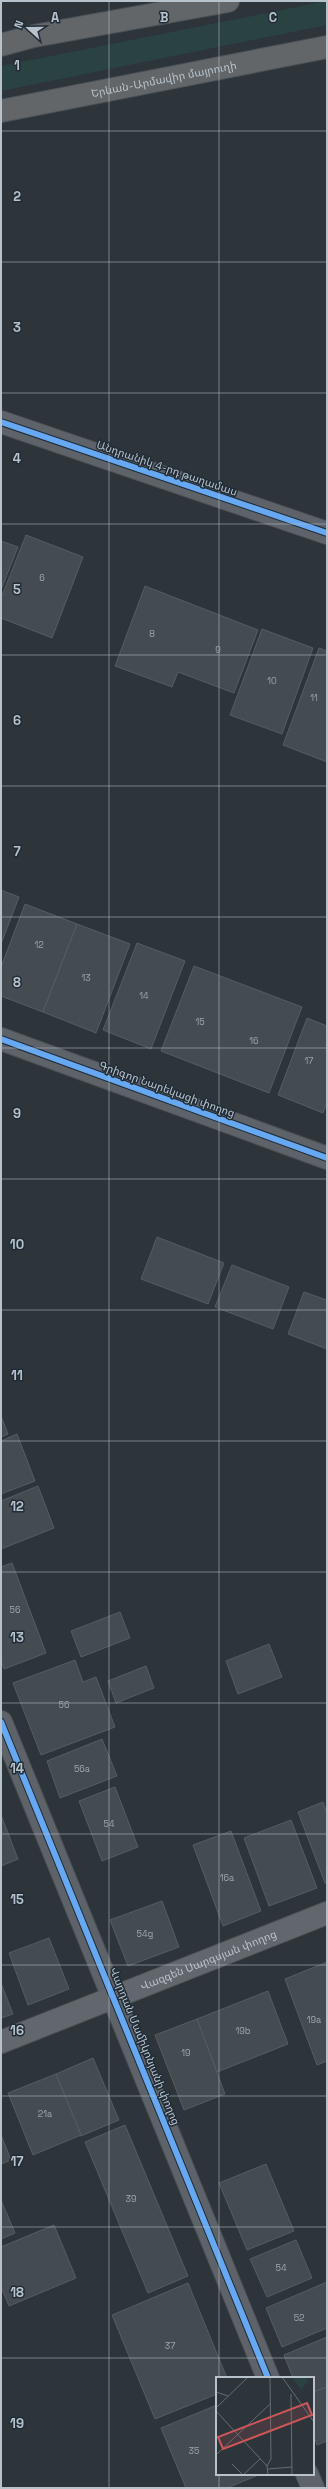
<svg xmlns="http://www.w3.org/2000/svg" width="328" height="2489" font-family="'Space Grotesk','Noto Sans Armenian',sans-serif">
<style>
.green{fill:#2a4242}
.building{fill:#454c51;stroke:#555c63}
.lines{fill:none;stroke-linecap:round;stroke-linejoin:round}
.street-casing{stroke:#4b5155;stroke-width:24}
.secondary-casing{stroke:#4b5155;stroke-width:24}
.highway-casing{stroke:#4a5157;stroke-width:24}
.street{stroke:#5d6369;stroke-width:22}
.secondary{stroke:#62676d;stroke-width:22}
.highway{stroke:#626669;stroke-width:22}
.cycleway-casing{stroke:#202c37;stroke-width:8}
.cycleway{stroke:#66a8f1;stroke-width:6}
.grid{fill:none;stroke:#b8c2cb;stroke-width:1;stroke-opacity:0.55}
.labels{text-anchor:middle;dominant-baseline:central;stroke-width:3;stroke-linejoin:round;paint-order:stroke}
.number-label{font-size:9px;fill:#9ba4ac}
.street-label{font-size:11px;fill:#b8c2cb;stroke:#202c37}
.inset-road{fill:none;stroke:#656d75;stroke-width:1}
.view{fill:#cd5659;fill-opacity:0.15;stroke:#cd5659;stroke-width:2}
.inset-edge{fill:none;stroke:#b8c2cb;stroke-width:2}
.grid-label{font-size:13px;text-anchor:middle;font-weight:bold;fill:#b8c2cb;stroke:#202c37;stroke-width:3;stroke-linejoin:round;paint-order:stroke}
</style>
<rect width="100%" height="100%" fill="#2d353b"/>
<path class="green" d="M327,1V25L1,91V66Z"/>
<g class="building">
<path d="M26,535L83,557L52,638L1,618V598Z"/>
<path d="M1,541L18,547L1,590Z"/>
<path d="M145,586L258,630L234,693L178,672L172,687L115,666Z"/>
<path d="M262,629L313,648L282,734L230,715Z"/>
<path d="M319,648L327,651V762L283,745Z"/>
<path d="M1,890L19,897L1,944Z"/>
<path d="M25,904L77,924L43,1012L1,996V967Z"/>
<path d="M77,924L130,944L96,1033L43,1012Z"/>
<path d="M137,943L185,961L151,1049L103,1030Z"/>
<path d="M194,966L302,1007L269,1093L161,1051Z"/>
<path d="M307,1018L327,1026V1102L323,1113L278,1095Z"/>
<path d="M157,1237L224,1263L208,1304L141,1279Z"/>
<path d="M232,1265L289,1287L273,1329L215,1307Z"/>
<path d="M304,1292L327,1300V1349L288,1334Z"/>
<path d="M1,1416L8,1434L1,1437Z"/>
<path d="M17,1434L35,1481L1,1494V1441Z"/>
<path d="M38,1486L54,1528L1,1549V1501Z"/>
<path d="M12,1563L46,1653L4,1669L1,1661V1567Z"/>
<path d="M120,1612L130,1638L81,1657L71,1631Z"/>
<path d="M269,1644L282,1677L238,1694L226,1661Z"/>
<path d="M75,1660L83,1682L96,1677L115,1727L41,1755L13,1683Z"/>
<path d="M146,1666L154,1688L116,1703L108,1681Z"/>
<path d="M102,1739L117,1776L60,1798L47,1761Z"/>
<path d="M115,1787L138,1847L102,1861L79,1801Z"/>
<path d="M323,1802L327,1813V1883H325L298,1812Z"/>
<path d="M1,1815L18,1859L1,1866Z"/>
<path d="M291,1820L317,1888L269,1906L244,1838Z"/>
<path d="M231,1831L261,1911L223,1926L193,1845Z"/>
<path d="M162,1901L179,1947L128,1966L110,1920Z"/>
<path d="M49,1938L69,1989L28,2005L9,1953Z"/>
<path d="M327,1962V2061L317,2065L285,1979Z"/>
<path d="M1,1983L13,2014L1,2018Z"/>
<path d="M268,1991L288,2044L217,2072L197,2019Z"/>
<path d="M197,2019L225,2094L184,2110L155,2035Z"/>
<path d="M93,2058L119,2120L81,2136L56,2074Z"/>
<path d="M56,2074L81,2135L33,2155L8,2093Z"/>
<path d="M125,2125L188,2276L148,2293L85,2142Z"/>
<path d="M1,2135L11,2160L1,2164Z"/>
<path d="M266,2164L294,2231L247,2250L219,2183Z"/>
<path d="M1,2200L15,2233L1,2239Z"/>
<path d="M54,2225L76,2278L9,2306L1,2287V2247Z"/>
<path d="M296,2240L312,2278L267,2297L250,2259Z"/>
<path d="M327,2282V2328L282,2347L266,2308Z"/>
<path d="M188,2283L227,2378H217V2394L155,2419L112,2315Z"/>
<path d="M327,2337V2387L313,2392V2378H293L284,2355Z"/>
<path d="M327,2387V2441L317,2445L313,2433V2392Z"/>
<path d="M217,2405V2474H261L227,2488H186L161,2428Z"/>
</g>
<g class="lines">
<g class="street-casing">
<g id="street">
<path d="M1,422L327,533"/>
<path d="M1,1039L327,1158"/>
<path d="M1,1722L268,2378"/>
<path d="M307,2474L313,2488"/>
</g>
</g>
<g class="secondary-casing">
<g id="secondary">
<path id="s1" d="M1,2042L327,1913"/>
</g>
</g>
<g class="highway-casing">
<g id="highway">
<path d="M1,45L34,36L228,1"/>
<path id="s2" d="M1,111L327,47"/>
</g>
</g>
<use href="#street" class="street"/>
<use href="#secondary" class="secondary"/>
<use href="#highway" class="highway"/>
<g class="cycleway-casing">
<g id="cycleway">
<path d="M1,422L327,533"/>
<path d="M1,1039L327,1158"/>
<path d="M1,1722L268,2378"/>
</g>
</g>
<use href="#cycleway" class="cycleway"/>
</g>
<path class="grid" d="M109,1V2488M219,1V2378M1,131H327M1,262H327M1,393H327M1,524H327M1,655H327M1,786H327M1,917H327M1,1048H327M1,1179H327M1,1310H327M1,1441H327M1,1572H327M1,1703H327M1,1834H327M1,1965H327M1,2096H327M1,2227H327M1,2358H327M219,2474V2488"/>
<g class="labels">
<g class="number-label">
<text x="42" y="578">6</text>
<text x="152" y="634">8</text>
<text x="218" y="650">9</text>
<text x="272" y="681">10</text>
<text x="314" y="698">11</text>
<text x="39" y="945">12</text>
<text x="86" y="978">13</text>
<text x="144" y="996">14</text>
<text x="200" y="1022">15</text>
<text x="254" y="1041">16</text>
<text x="309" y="1061">17</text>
<text x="15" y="1610">56</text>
<text x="64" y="1705">56</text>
<text x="82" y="1769">56a</text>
<text x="109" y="1824">54</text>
<text x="227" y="1878">16a</text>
<text x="145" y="1934">54g</text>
<text x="314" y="2020">19a</text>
<text x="243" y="2031">19b</text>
<text x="186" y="2053">19</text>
<text x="45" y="2114">21a</text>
<text x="131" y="2199">39</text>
<text x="281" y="2268">54</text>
<text x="299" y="2318">52</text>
<text x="170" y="2346">37</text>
<text x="194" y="2451">35</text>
</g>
<g class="street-label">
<text stroke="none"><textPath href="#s2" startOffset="166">Երևան-Արմավիր մայրուղի</textPath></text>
<text transform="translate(167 468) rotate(19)">Անդրանիկ 4-րդ թաղամաս</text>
<text transform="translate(167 1089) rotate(20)">Գրիգոր Նարեկացի փողոց</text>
<text stroke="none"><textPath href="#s1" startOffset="223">Վազգեն Սարգսյան փողոց</textPath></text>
<text transform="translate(145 2046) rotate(68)">Վարդան Մամիկոնյանի փողոց</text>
</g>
</g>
<g transform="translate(216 2377)">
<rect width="98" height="98" fill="#2d353b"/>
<path d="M75,0H90L92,5L85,12Z" fill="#2a4242"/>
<path class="inset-road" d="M66,0L98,45M0,15L12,19M75,17L76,98M0,31L32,0M0,34L51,89L52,98M0,78L54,27M16,87L27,98M51,89L55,82L54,0M52,92L76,90M27,98L44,82"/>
<path class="view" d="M91,26L96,38L7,72L2,60Z"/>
<rect width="98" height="98" class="inset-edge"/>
</g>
<g class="grid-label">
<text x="55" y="22">A</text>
<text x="164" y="22">B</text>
<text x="273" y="22">C</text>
<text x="17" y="70">1</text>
<text x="17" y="201">2</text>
<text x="17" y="332">3</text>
<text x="17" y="463">4</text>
<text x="17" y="594">5</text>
<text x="17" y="725">6</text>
<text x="17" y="856">7</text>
<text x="17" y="987">8</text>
<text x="17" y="1118">9</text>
<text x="17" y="1249">10</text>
<text x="17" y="1380">11</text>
<text x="17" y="1511">12</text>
<text x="17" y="1642">13</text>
<text x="17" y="1773">14</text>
<text x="17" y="1904">15</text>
<text x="17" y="2035">16</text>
<text x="17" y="2166">17</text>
<text x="17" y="2297">18</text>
<text x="17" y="2428">19</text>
</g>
<rect width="328" height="2489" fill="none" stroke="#b8c2cb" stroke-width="4"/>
<g transform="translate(28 28) rotate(291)" stroke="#202c37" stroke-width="3" paint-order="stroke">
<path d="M0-3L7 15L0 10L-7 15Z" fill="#b8c2cb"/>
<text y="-6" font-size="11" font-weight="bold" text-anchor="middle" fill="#b8c2cb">N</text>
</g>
</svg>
